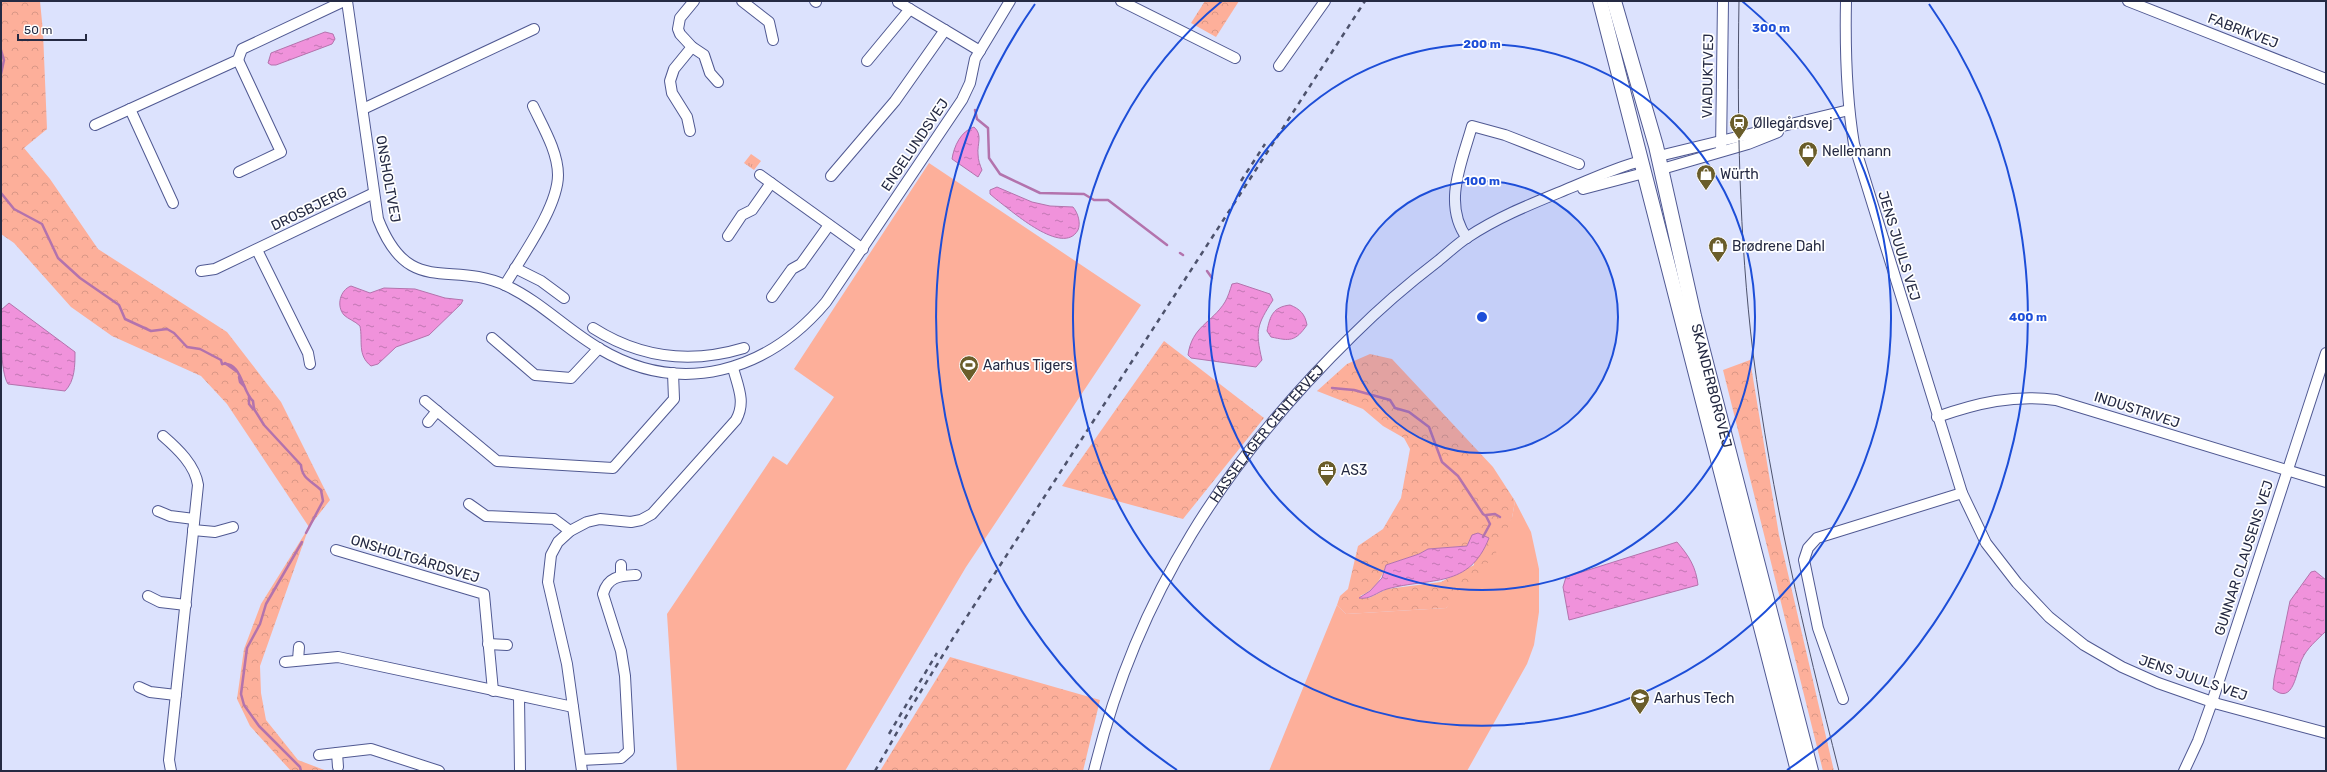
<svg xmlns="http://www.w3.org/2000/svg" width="2327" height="772" font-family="Rubik,sans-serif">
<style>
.grass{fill:#fdaf9a}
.forest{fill:url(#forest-crowns);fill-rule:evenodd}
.park{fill:url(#park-tufts)}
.water{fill:url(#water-ripples);stroke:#b373ad}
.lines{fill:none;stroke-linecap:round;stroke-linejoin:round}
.stream{stroke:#b373ad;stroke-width:2.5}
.street-casing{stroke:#505992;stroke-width:12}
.secondary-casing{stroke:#505992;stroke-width:16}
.street{stroke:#fff;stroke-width:10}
.secondary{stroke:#fff;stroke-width:14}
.tram{stroke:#4d526c;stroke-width:1}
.rail{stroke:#4d526c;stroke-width:2.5;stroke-dasharray:5 5;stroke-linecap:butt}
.ring{fill:none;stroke:#1d4ed8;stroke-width:2}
.labels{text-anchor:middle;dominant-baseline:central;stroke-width:3.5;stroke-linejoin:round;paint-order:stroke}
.street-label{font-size:14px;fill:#252a43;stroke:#fff}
.poi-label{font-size:14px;fill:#252a43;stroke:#fff;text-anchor:start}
.centre{fill:#1d4ed8;stroke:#fff;stroke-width:2}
.ring-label{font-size:12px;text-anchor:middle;font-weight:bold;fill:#1d4ed8;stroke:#fff;stroke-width:3.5;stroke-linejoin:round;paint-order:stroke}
</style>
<defs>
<pattern id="forest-crowns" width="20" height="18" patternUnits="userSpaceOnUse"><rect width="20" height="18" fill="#fdaf9a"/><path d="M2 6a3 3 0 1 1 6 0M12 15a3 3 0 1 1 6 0" fill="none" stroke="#d99786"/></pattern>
<pattern id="park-tufts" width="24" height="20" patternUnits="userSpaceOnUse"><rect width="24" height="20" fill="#fdaf9a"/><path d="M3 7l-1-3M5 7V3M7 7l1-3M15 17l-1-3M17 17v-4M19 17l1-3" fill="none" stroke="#d99786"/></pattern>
<pattern id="water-ripples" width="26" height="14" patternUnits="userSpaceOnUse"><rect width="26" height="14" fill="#f092db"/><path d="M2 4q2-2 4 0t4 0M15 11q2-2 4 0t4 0" fill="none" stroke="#c277b3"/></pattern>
</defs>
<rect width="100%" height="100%" fill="#dce2fd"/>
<g class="grass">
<path d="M929,163L1141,305L966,567L845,771H677L667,614L773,456L787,465L834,397L794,369Z"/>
<path d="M1515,501L1531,532L1539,569V612L1534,645L1527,664L1467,771H1269L1337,605L1346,614L1446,608L1512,518Z"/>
</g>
<g class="forest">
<path d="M1,1H40L43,32L47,129L24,148L50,179L98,249L227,332L281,402L330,500L309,527L260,666L261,693L266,720L298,760L327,771H291L250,726L237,699L244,649L261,604L309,527L227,404L201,376L112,336L71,307L14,243L1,234Z"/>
<path d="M1205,1H1239L1216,37L1191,23Z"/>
<path d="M1164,341L1264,418L1183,519L1062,486Z"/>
<path d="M1370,354L1392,359L1493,467L1515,501L1512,518L1495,555L1446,608L1346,614L1337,605L1340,596L1348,589L1358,546L1383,529L1401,498L1410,449L1404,438L1383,426L1363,409L1317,391L1347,364ZM1470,539L1474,565L1441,582L1387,589L1369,598L1360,596C1375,590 1381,579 1386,565L1419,554L1428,549L1467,546Z"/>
<path d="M1750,360L1779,535L1834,771H1823L1723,370Z"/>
<path d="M950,657L1100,700L1083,771H880Z"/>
</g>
<path class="park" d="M751,154L761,161L754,170L744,163Z"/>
<g class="water">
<path d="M325,32L333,34L335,39L332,44L276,65H271L268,63L271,53Z"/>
<path d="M974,127C983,135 977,144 978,154C978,160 980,165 982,170L978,177L952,159C954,146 961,131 974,127Z"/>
<path d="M997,187L1032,202L1050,206L1073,207C1078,213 1081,223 1078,230C1063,257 1012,211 997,200L990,194V190Z"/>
<path d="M1237,283L1270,294L1273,300C1257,325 1255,330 1262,360L1256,367L1191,358L1188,355C1192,326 1212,323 1225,302C1228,297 1230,290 1232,284Z"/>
<path d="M351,286L370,293L384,288L415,289L445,298L463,300L461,304L429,335L396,347L378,364L371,366C357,355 363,341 360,326C355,321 348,319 344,315C336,306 340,290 351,286Z"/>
<path d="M9,303L75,352C75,365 75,381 65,391L8,384C0,372 1,327 1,310Z"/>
<path d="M1290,305C1300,309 1305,314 1307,325C1295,342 1290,341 1271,337L1267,331C1270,316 1273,307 1290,305Z"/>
<path d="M1478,533L1489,538C1469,589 1431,577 1387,589C1377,592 1370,600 1359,598L1370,591L1382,578L1386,565L1419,554L1428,549L1467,546L1472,535Z"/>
<path d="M1677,542C1689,556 1696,567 1698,585L1569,620L1563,587L1566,577Z"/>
<path d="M2315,571L2326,580V631C2317,640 2307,648 2302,659C2296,671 2294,706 2273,689L2274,679L2290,601L2311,572Z"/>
</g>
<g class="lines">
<g class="stream">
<path d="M1,50L4,60L1,74"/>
<path d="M975,110L977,119L988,128L989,158L1000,174L1040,193L1084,194L1094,200H1108L1167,245"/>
<path d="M1,193L14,209L42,224L58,258L80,278L119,305L125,319L151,331L167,329L174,333L187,347L200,349L221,360L222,364C242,361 242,392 253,401L254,409L264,425L301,465C302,479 312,481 321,490L323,501L306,533"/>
<path d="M1180,253L1183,255"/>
<path d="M1207,271L1212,278"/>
<path d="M225,363L236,371"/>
<path d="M239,377L240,382L244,386"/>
<path d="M1332,388L1354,390L1390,400L1395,408L1409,412L1429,427L1442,462L1458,476L1483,514L1486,516L1490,524L1483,537"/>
<path d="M249,397V404L253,409"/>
<path d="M1486,515L1495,514L1500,517"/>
<path d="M301,771L300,767L259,726L244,705L241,694L247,648L260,624L266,604L302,542"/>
</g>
<g class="street-casing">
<g id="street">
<path d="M347,1L378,219C409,299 450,259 507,286C541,302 567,330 600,349C681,397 767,372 826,302L962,100L970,83L975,59L1010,1"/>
<path d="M694,1L680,18L678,29L680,34L692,47L704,55L710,73L718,82"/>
<path d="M742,1L769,22L773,40"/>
<path d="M815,1L816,2"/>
<path d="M1121,1L1235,58"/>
<path d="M1846,1C1845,50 1846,96 1854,144L1962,493L1986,543L2017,583L2049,617L2084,645L2122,667L2158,683L2218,704L2326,733"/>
<path d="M2128,1L2326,79"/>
<path d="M898,2L980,51"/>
<path d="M238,60L281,152L239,172"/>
<path d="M867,61L910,9"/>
<path d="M1279,66L1325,1"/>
<path d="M130,109L173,203"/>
<path d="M363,109L534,29"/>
<path d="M95,125L238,60L242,49L344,1"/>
<path d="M690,131L687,117L672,93L670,81L674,69L692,47"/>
<path d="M1721,151L1723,1"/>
<path d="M1659,156L1849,110"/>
<path d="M1662,169L1748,144L1778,132"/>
<path d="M760,175L863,249"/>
<path d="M831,176L895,101L945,30"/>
<path d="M1583,189L1644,173"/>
<path d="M728,236L742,215L752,210L771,183"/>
<path d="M1467,238C1442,204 1462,162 1472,126L1505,135L1579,164"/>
<path d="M257,250L308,353L310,364"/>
<path d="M515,268L541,281L564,298"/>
<path d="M201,271L215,269L374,193"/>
<path d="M505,285C522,256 558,207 558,175C558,152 543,127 533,106"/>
<path d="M772,297L792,269L801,264L829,225"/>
<path d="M593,328C640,358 691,364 744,348"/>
<path d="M492,338L535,375L571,378L599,348"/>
<path d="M425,401L497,461L613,468L674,399L673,373"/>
<path d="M1937,417C1977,403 2015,394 2056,400L2326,482"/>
<path d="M428,422L437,411"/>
<path d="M163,436C178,449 195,465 198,485L169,760L171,771"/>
<path d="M469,504L486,516L554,519L570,531"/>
<path d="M158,511L170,516L194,519"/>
<path d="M193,530L215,532L233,527"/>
<path d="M336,550L484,594L493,691"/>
<path d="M621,565V576"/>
<path d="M148,596L160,602L186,605"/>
<path d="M488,644L507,645"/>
<path d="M298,660L299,647"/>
<path d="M285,662L338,657L573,707"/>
<path d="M139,687L150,692L176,695"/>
<path d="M519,697L520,771"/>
<path d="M1843,699L1818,628L1804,560L1808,548L1817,538L1962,493"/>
<path d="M337,753L338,767"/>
<path d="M319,755L371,749L439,771"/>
<path d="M581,760L621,758L629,751L625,676L621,651L603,594C608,576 620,576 636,575"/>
<path d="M582,771L567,664L548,582L551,555L558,542L570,531L587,522L600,519L631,522L641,520L652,514L736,420C746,402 738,387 733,368"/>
<path id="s1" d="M1094,771C1136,596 1226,459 1354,334C1380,308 1408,284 1438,261C1448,253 1457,244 1468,237C1498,217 1531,204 1565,190C1590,180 1614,168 1641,161"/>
<path d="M2184,771L2198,741L2212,702L2326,353"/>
</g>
</g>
<g class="secondary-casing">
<g id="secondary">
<path d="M1600,1L1798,771"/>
<path id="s2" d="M1614,1L1656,146L1694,316L1811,771"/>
</g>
</g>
<use href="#street" class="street"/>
<use href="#secondary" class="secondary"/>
<path class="tram" d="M1739,1C1737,119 1739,236 1753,353C1771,494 1804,633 1839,771"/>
<g class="rail">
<path d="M1241,181L1265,144"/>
<path d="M889,734L937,653"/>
<path d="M875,771L912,706L955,635L1365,1"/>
</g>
</g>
<circle cx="1482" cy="317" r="136" fill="#1d4ed8" fill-opacity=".12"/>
<g class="ring">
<circle cx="1482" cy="317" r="136"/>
<circle cx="1482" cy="317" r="273"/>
<path d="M1742 1A409 409 0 1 1 1222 1"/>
<path d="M1177 770A546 546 0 0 1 1035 4M1929 4A546 546 0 0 1 1787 770"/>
</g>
<defs>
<g id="station-pin" transform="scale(1)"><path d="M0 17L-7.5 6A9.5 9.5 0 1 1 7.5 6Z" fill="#6a5d2a" stroke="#fff"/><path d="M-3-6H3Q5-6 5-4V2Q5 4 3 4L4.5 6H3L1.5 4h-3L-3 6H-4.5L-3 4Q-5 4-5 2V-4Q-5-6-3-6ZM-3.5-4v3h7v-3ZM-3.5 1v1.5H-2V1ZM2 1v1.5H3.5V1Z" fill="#fff"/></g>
<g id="shop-pin" transform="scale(1)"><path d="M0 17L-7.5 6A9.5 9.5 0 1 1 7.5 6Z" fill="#6a5d2a" stroke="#fff"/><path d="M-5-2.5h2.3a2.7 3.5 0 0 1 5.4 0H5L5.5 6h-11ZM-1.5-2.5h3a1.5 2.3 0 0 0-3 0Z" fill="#fff"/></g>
<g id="stadium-pin" transform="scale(1)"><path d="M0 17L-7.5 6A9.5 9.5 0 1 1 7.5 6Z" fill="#6a5d2a" stroke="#fff"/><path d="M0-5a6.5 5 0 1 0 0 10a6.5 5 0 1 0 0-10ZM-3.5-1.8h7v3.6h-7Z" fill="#fff"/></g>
<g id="office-pin" transform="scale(1)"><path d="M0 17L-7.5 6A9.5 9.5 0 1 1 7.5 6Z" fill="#6a5d2a" stroke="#fff"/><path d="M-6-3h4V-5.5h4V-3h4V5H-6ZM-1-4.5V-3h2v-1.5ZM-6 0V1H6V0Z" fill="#fff"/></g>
<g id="university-pin" transform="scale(1)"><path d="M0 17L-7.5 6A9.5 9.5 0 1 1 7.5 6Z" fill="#6a5d2a" stroke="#fff"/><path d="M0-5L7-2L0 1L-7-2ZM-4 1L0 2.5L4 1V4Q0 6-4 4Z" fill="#fff"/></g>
</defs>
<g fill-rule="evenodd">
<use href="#station-pin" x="1739" y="123"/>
<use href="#shop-pin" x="1808" y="151"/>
<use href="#shop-pin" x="1706" y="174"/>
<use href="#shop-pin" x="1718" y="246"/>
<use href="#stadium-pin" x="969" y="365"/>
<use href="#office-pin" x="1327" y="470"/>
<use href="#university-pin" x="1640" y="698"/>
</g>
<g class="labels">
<g class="street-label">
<text transform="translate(2243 31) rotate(21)">FABRIKVEJ</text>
<text transform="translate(1708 76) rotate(-89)">VIADUKTVEJ</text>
<text transform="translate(915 145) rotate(-56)">ENGELUNDSVEJ</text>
<text transform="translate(388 179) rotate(80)">ONSHOLTVEJ</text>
<text transform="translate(309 209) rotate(-26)">DROSBJERG</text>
<text transform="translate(1899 246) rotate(73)">JENS JUULS VEJ</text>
<text stroke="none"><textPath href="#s2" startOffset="397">SKANDERBORGVEJ</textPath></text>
<text transform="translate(2137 410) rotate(18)">INDUSTRIVEJ</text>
<text stroke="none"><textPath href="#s1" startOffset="383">HASSELAGER CENTERVEJ</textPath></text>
<text transform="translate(2244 558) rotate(-72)">GUNNAR CLAUSENS VEJ</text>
<text transform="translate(415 559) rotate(17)">ONSHOLTGÅRDSVEJ</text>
<text transform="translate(2193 678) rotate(19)">JENS JUULS VEJ</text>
</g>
<g class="poi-label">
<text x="1753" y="123">Øllegårdsvej</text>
<text x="1822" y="151">Nellemann</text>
<text x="1720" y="174">Würth</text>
<text x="1732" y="246">Brødrene Dahl</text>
<text x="983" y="365">Aarhus Tigers</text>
<text x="1341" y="470">AS3</text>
<text x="1654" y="698">Aarhus Tech</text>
</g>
</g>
<circle cx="1482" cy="317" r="6" class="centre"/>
<g class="ring-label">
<text x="1771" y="32">300 m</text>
<text x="1482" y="48">200 m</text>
<text x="1482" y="185">100 m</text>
<text x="2028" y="321">400 m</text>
</g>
<rect width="2327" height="772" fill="none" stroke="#252a43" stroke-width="4"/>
<path d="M18 34v6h68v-6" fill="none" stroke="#252a43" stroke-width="2"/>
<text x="24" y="34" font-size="12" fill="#252a43" stroke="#ffffff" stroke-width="3" paint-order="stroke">50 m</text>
</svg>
